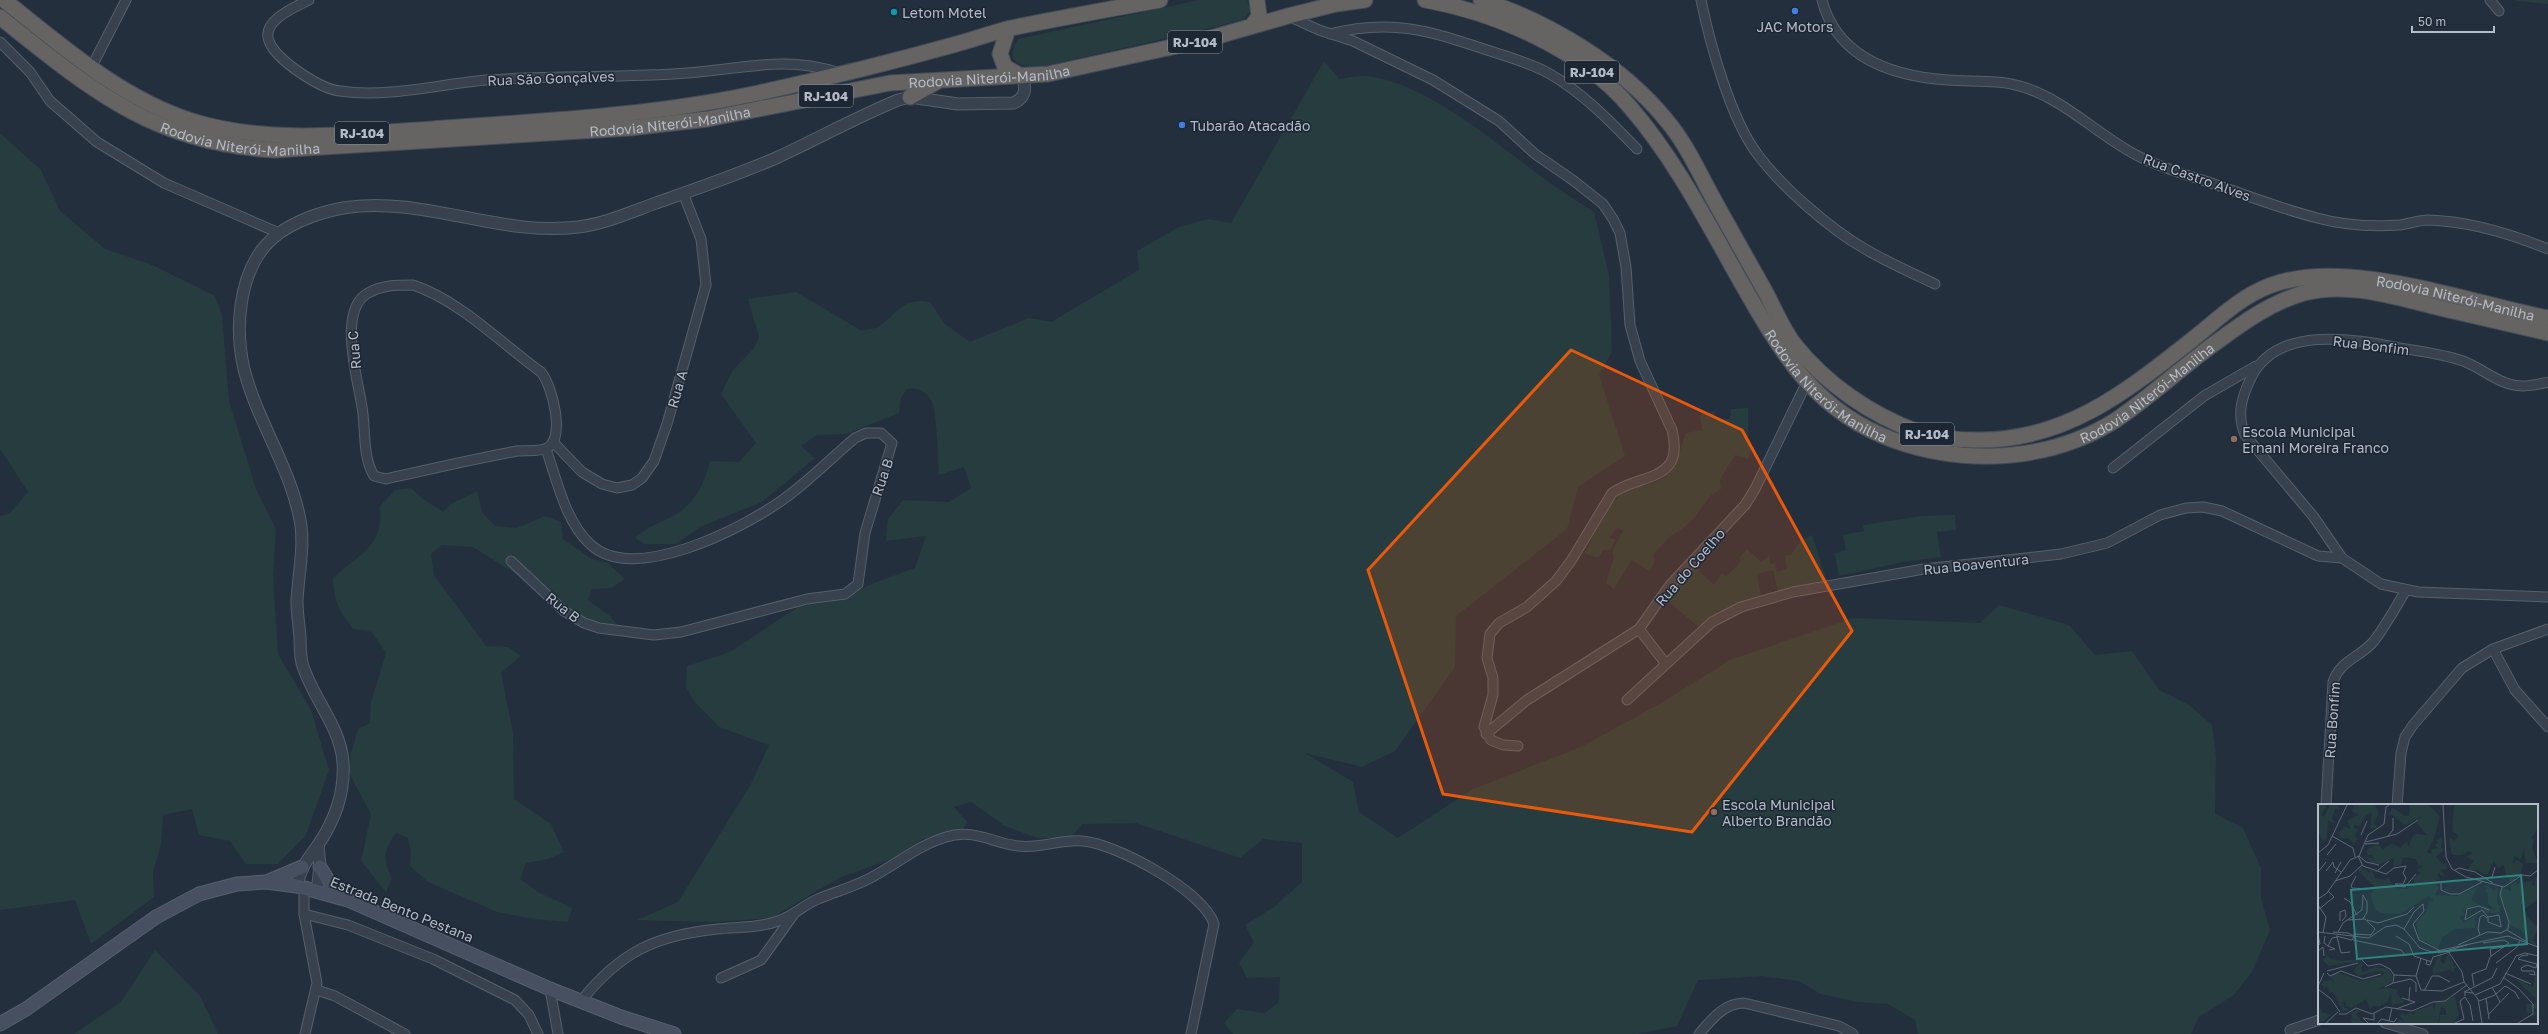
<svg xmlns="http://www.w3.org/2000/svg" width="2548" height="1034" font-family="'Golos Text',sans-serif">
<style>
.green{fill:#263c3f}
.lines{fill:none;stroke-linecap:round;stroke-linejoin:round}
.minor-casing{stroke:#565f6c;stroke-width:11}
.tertiary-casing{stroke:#565f6c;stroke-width:13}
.secondary-casing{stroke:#565f6c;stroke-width:15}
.trunk-casing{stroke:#434c59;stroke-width:17}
.minor{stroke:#38414e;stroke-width:9}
.tertiary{stroke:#38414e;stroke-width:11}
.secondary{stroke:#465061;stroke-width:13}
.trunk{stroke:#656462;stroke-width:15}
.marked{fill:#e8590c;fill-opacity:0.2;stroke:#e8590c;stroke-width:3;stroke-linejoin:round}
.shop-dot{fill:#3f7fe0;stroke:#1d2633;stroke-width:1.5}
.culture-dot{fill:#0f9aa8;stroke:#1d2633;stroke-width:1.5}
.education-dot{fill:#8d6e63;stroke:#1d2633;stroke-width:1.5}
.labels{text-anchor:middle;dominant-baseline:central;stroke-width:3;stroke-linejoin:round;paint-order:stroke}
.shield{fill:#1d2633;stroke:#878f9c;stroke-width:1}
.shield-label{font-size:13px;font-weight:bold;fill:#b4bcc9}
.poi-label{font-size:14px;fill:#b4bcc9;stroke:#1d2633;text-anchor:start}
.street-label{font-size:14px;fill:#b4bcc9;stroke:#1d2633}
.inset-road{fill:none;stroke:#5e6776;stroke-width:1}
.view{fill:#308480;fill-opacity:0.15;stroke:#308480;stroke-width:2}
.inset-edge{fill:none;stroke:#b4bcc9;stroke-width:2}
</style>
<rect width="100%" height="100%" fill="#242f3e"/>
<g class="green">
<path d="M1199,0H1247L1251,10L1244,19L1223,25L1050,65C1029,68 1000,68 1018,39Z"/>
<path d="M2515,0H2548V4L2516,1Z"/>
<path d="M1324,61L1339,79C1348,78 1358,75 1366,76C1424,82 1489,138 1534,171C1553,186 1574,199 1594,212L1609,275L1612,352L1599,375L1625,456L1578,487L1567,529L1456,616L1455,667L1395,751L1362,767L1305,753L1353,782L1359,812L1398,838L1473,789L1581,747L1663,702L1730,660L1853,618L1980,623L1999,605L2069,625L2095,655L2132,651L2159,690L2189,705L2212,725L2216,757L2215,814L2243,828L2261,868V898L2270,930L2252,972L2234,995L2199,1017L2191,1034H1918L1915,1020L1888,1004L1857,1002L1821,994L1799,981L1762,976L1698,980L1677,1026L1637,1034H1233L1224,1023L1237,1009L1265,1013L1279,1002L1280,977L1247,978L1239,963L1254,942L1245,925L1274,907L1302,882V843L1263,839L1240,858L1136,823L1082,824L1071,838H1037L1005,826L971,802L954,807L967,822L963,829L923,839L897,857L839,878L771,918L717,922L637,920L678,902L752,782L769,745L719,727L694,701L686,687L687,666L730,652L798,607L837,600L874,583L915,568L926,536L886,541L888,519L903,500L949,502L971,488L964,467L939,475C938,459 937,414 932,402C927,391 917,387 907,389L901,398L899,413L846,434L817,435L801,446L815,458L762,502L700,527L676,544H645L635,538C646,528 654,525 667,519C692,508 704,487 710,461L739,462L756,443L721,394L733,370L754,348L759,337L748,299L796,292L862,331C867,329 874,329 878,327C898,314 902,297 930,302L945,324L970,342L1029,318L1051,322L1139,270L1137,251L1179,227L1208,219L1231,223Z"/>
<path d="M0,133L41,170L60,211L105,249L152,265L215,296L222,315L229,401L256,489L276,529L273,577L278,654L311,710L329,770L306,835L278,864H246L230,841L199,835L192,809L163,815L161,844L153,873L154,897L91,944L75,900L0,910V516L9,514L28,492L0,449Z"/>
<path d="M1748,408V442L1751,449L1748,459L1735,455L1720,479L1721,489L1711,495L1694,518L1681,530L1670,536L1653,555L1655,561L1650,571L1631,560L1614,589L1606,583L1614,557L1612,551L1623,531L1618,527L1609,538L1616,540L1610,550H1604L1598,558L1585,553C1595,533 1606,504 1625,491C1632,487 1644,486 1652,483C1674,477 1679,453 1686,433L1702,430L1700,415L1715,411L1716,419H1730L1731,409Z"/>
<path d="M411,488L423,499L443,512L451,504L477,491L482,512L495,526L517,528L545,516L561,522L563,539L590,558L608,563L625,579L611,588L592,589L588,600L610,616L620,628L564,617L517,575L473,547L442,545L431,554L434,575L486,646L508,647L521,656L501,673L513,733L514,799L551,824L564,852L548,859L526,863L520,879L540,893L572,908L568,922L533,919L497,912L428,882L410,866L411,851L408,838L396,833C384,850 382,860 392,878L386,892L361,861L371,814L349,773L351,753L358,729L370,723L371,702L386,653L372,632L353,629C339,610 334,603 333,578C348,563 372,552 378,531C381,524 380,513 380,506L395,490Z"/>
<path d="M1955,515L1956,530L1937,532L1941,557L1903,562L1839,576L1835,553L1846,550L1843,535L1864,531L1863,525L1921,516Z"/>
<path d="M1812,535L1827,582L1778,592L1773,570L1757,574L1761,596L1717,614L1699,627L1670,603L1668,596L1672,587L1694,566L1714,585L1722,573L1726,577L1741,561L1739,558L1747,549L1761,562L1769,556L1770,564L1775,563L1777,572L1787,569L1785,556L1791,555L1800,541Z"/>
<path d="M155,950L200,996L218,1034H74L121,1002Z"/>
</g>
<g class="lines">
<g class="minor-casing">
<g id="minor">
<path d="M309,0C295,7 261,21 269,41C276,60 320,89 340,91C389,98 439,84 487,80C554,75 621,78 688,73C744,69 784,55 840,73"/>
<path d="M1701,0C1710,44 1731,120 1758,155C1782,187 1830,229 1865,249C1887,262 1912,273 1935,284"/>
<path d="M1822,0C1837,58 1893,76 1947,80C1972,82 1998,79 2023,87C2068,101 2100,138 2142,158C2165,169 2190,176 2214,184C2248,196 2282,209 2317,218C2343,225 2373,227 2400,225C2409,224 2419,220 2428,220C2468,221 2511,234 2548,249"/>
<path d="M2490,0L2499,11"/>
<path d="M1288,16L1319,30L1353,41L1433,80L1499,121L1535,154L1574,181L1603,204L1613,219L1620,233L1626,267L1630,325L1640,361L1672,430C1685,482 1642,473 1612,493L1571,561L1556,581L1527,607L1499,623L1490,634L1487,658L1493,678V695L1484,727L1491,740L1503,745L1518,746"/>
<path d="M1330,34C1391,18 1430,31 1487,50C1508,57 1531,63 1550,74C1583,93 1611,122 1637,149"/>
<path d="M0,42L30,72L50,101L97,142L164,183L279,233"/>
<path d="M91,68L126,0"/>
<path d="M413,285C459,300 501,343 541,372C552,385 566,438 547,448C540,452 525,450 517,451C473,459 430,469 386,479L374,476C362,456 366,429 362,407C358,380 337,310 368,293C382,285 397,285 413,285Z"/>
<path d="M2548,382C2535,385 2522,388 2509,384C2492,379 2477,365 2460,360C2441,354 2420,351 2400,348C2353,339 2275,324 2250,380C2241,399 2237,415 2245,435L2313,516L2342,558L2381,584L2418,592L2548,597"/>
<path d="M553,442L582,472L602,484L617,488L632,485L642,478L654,461L667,424L706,285L701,239L683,193"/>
<path d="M2113,468L2204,396L2256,366"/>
<path d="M511,561L564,611L584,623L599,628L654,635L681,632L807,599L845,594L858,584L865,533L892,443L881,433H866L855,438C830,459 807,483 781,501C741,529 633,585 590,544C565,521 557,480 546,449"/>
<path d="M1639,629L1666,664"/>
<path d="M2493,649L2515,690L2548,727"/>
<path d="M1627,700L1712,622L1741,607L1793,592L1924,569L2061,554L2107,543L2160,515L2186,508L2203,507L2222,511L2318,556L2342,558"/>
<path d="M1486,734L1527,700L1639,629L1670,585L1745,505L1755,489L1806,384"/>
<path d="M2326,805L2333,682C2340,660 2361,657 2374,641C2386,625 2396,607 2406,590"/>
<path d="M2397,805L2401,753L2405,737L2413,725L2462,668L2493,649L2548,629"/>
<path d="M304,888V914L317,983L305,1034"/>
<path d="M304,914L348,925L433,959L515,1000L529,1015L538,1034"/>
<path d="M721,978L761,960L794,914"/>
<path d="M550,989L558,1034"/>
<path d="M317,990L335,996L405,1034"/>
<path d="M581,1001C620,952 656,935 718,929C737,927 760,928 778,921C793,916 804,905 818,899C837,891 857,886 874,876C898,863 919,845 946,837C972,828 993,843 1018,846C1040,849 1060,839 1082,841C1115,843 1204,891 1214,924L1191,1034"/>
<path d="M2385,1023L2423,1034"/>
<path d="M2290,1030L2319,1020"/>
<path d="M1699,1034C1711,1020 1724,1003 1744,1003L1839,1026L1853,1034"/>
</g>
</g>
<g class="tertiary-casing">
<g id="tertiary">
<path d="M297,886C300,868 308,859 318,845C335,820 345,792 343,762C340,725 312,698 302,663C300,655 300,645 300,636C299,625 297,613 297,602C298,574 306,543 299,515C288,464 256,418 244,369C235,331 238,278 265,246C283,225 316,213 343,208C421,195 499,237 578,227C604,224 631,212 656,203C696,189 737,175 776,158C817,139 857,117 898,100L910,97L958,104L1014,103C1026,97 1026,89 1023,77"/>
<path d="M317,891L320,867L318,845"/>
</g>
</g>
<g class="secondary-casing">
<g id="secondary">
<path d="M320,867L329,882L345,898"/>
<path d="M269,881L302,867"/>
<path d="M0,1024L26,1009L156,917L199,894L237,884L266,882L297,886L348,900L550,989L621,1017L674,1034"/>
</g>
</g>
<g class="trunk-casing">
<g id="trunk">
<path d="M4,0C62,46 120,98 192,121C269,145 354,134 433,129C541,121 651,116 758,93C823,79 888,63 953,45C972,40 991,33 1011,28C1060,18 1110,9 1160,0"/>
<path id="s1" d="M1425,0C1497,13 1582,50 1630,107C1675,159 1707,222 1741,282C1781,352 1814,412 1896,441C1968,466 2051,461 2116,420C2150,397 2181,368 2214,344C2241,324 2271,302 2304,293C2348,281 2398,298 2440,308C2476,316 2512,325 2548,333"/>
<path id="s2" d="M1481,0C1548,21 1623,66 1667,121C1684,141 1696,166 1708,189C1727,224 1747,259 1766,293C1775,310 1783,330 1795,345C1826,384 1871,415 1918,432C1937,438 1957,440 1977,440C2066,441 2127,391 2193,339C2217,320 2240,297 2269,286C2345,256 2469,303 2548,318"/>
<path id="s3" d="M0,17C90,89 154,144 275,150L630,128L708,119L890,83L1048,74L1204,40L1288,16L1336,4L1365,0"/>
<path d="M1252,26L1259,16L1257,0"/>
<path d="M1008,29L1000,54L1005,67L1021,76"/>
<path d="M910,97L938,81"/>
</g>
</g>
<use href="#minor" class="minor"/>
<use href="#tertiary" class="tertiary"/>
<use href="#secondary" class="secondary"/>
<use href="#trunk" class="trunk"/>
</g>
<path class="marked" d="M1571,350L1742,430L1852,631L1692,832L1443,794L1368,570Z"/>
<g class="shop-dot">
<circle cx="1795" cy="11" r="4"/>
<circle cx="1182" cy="125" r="4"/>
</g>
<circle class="culture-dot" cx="894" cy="12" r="4"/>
<g class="education-dot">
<circle cx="2234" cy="439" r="4"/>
<circle cx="1714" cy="812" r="4"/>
</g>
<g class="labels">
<g class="shield">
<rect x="1168" y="31" width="54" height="22" rx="3"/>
<rect x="1565" y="61" width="54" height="22" rx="3"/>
<rect x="799" y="85" width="54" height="22" rx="3"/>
<rect x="335" y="122" width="54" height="22" rx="3"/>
<rect x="1900" y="423" width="54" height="22" rx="3"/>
</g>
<g class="shield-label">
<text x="1195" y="42">RJ-104</text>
<text x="1592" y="72">RJ-104</text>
<text x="826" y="96">RJ-104</text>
<text x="362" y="133">RJ-104</text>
<text x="1927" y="434">RJ-104</text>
</g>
<g class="poi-label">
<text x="902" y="12">Letom Motel</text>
<text x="1795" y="26" text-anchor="middle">JAC Motors</text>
<text x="1190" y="125">Tubarão Atacadão</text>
<text x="2242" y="431">Escola Municipal<tspan x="2242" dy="16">Ernani Moreira Franco</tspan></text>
<text x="1722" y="804">Escola Municipal<tspan x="1722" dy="16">Alberto Brandão</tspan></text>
</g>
<g class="street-label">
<text stroke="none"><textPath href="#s3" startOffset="1031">Rodovia Niterói-Manilha</textPath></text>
<text transform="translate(551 78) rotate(-2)">Rua São Gonçalves</text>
<text stroke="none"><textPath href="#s3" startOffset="708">Rodovia Niterói-Manilha</textPath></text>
<text stroke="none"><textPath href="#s3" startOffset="276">Rodovia Niterói-Manilha</textPath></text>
<text transform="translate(2197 177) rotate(20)">Rua Castro Alves</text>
<text stroke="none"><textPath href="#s2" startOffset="1222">Rodovia Niterói-Manilha</textPath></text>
<text transform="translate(2371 345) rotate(7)">Rua Bonfim</text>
<text transform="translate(354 350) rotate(-95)">Rua C</text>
<text stroke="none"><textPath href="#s1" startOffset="580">Rodovia Niterói-Manilha</textPath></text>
<text transform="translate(677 389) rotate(-74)">Rua A</text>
<text stroke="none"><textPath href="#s1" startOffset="940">Rodovia Niterói-Manilha</textPath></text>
<text transform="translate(882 477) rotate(-71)">Rua B</text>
<text transform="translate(1976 564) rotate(-6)">Rua Boaventura</text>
<text transform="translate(1690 567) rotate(-49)">Rua do Coelho</text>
<text transform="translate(563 607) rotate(38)">Rua B</text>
<text transform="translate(2332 720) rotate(-86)">Rua Bonfim</text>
<text transform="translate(402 909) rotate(22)">Estrada Bento Pestana</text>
</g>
</g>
<g transform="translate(2318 804)">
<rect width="220" height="220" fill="#242f3e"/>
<path d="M0,1H9L3,11L6,13L12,1H20L21,4V6L17,5L14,14L16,17L20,16L15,19L10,17L9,34L5,38L0,26ZM36,1H57L61,9L56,19L59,24H52L54,9L48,11L42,22L36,21V24L40,26L37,31L39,35L36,39L30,34L24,35L20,29L27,23L33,25L29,17L41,11L34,7ZM92,1H110L122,12L116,34L109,48L113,50L114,45L120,44L117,40H120L119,36L124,33L123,44L127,45L118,53L125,60L128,59L129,65L123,66L127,72L122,71V68L119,71L122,76L117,75L121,79L118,81L121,83L117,91L139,92L161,82L153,95L159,100L145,107L147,111L141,113L146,119L163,108L156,115L158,118L157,124L137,125L125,133L120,144L101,135L98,119L108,108L111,98L116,97L111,92L82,110L63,109L57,105L52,91L57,83L40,67L44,62V66L47,65L51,69L54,66L57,74L67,76L70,73L77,84L90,85L96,79V74L103,69L98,66L106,61L96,63L101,61L98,55L85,53L83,61L75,62L76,54L63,60L54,59L45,52L56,55L54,51H50L48,47L58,39L65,45L74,39L82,44L89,37L91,43L94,33L98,30L109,31L99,19L103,13L87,21L73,10L69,12L75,4L87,12H91ZM136,1H220V25L213,34L216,36L214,44L220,59H208L206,45L203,55L196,52L195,60L198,56L201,57L205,61L203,69L193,78L188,72L186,61L180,64L176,57L169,71L159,66L151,67V63L156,57L149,53L155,49L151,47L144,51H135L133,48L131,33L136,37L141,32L134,27ZM218,73L220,74L219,96L204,107L220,124L215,136L220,143L213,140L203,126L193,122L182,91L185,84L193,87V81L197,78L199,80L214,77V82H217ZM170,82L177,87L178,83L180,85L179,99L183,103L180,110L168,109L164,105L166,104L164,102L177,106L170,99V90L166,87L169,85L166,82ZM130,149L133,150L131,154L135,158V162L139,163L136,165L137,168L131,166L116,170L114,167L120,152L124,151L122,157L126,160ZM9,151L13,155L23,157L41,155L45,160L43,165L45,168L57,163L69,165L74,170V178L60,185L71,184L79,186V190L87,198L74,201L73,189L69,198L64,201L63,198V202H55L52,205L48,195L33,204L28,202V198H23L27,202L25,203L31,205L25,208L15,188H10L11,185L8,183L5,186L6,182L3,181L6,176L8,178L11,176L17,178L12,172L19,168L44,177L64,172L67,169L61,167L41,172L35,167L42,159L41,157L11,162L5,157ZM219,166L220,168V215L217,211L212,213L219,207L217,204L210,210L208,206V200H217L218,195L198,175L215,183ZM137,192L141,210L136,219H121L122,211H128V205L123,203L120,219H79L81,215L86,217L82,212L84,209L88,212L91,208L96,211L97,207L115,201L116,207L118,198H125ZM0,201L4,208L13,211L5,218L0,219ZM38,206L42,207L38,210L45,219H34L33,216L35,214L32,210Z" fill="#263c3f"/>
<path class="inset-road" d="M125,1L128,53L134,65L148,73L186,83L204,71L212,72L220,66M43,31L49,17M14,32L35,44L37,53M69,33L75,26V14M48,38L79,30L100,16M47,40L61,39M0,49L10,41L29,1M9,51L18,40M40,52L45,62L68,70L76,64L88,62L85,69L88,74L85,80H77L80,82L87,83L98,70M41,52L48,58L61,61M60,66L71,57M137,66L141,64L157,68L175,79M8,67L15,58L16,63L23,68M0,68L8,58M17,69L23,58M38,72L33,82L34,84L50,85M167,74L174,73L177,63M17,77L32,72L44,61M123,78V86L132,90H141L164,78M45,91L49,98V108L45,115M26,94L32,98L39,111M0,95L9,89L32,56L41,52L50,31L66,20L68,3L71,1M105,100L106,107L95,120L101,136L121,146M0,101L8,113L5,129M0,106L16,93L10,87M181,111L183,123L170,118V113ZM170,113L164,106L147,116L149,105L161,102L171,106M30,116L47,115L57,125L53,131L35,130M49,116L60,119L89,110L96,103M22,117V108L27,106L28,112L24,117M86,125L96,108L105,100M189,126L209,138M0,128L51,134L67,123L78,121L86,125L102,144L114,148L190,132L220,143M15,128L30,129L36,132L34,136L18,132M20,128L25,119L44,106L45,91M162,131L160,125L162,113L165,111L169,114M7,132L6,139L10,142M78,132L91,140L96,152L114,158M19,133L23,149L32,148M35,136L83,146L88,152M0,141L2,140L0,130M140,141L169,128L183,129L190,125L191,118L182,91L184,83M11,146L17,145L10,142L14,134L19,133M0,147L5,143L6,152M130,147L144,168L146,178L160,195L164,219M120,149L149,141M209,149L210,151L203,152L200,155L219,160L218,164L209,161L203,164L204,167H216L217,171L211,170M173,152L172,145L186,143M42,154L50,162L62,160L72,165L76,171L75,179L67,183M103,154L98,172L103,186L124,187L146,178M109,156L108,160L112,161L115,153L132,148M178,159L199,143L202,137M9,167L40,159M9,169L12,172L23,167L45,175L63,170M187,169L213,180M76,171L98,172M185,173L201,185L215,200V210L200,219M93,175L98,179V188M75,179L93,175M0,182L6,169M156,182L154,170L168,165L172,153L191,139L186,136L165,139M174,183L182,198M0,185L13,195L22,208M106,187L114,172H121L132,178M146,188L174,174L179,164M157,191L182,180L198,152L207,149L220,152M147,192V188L155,189M147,193L152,201L155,217M168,194L171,215M91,196L92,183M161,197L177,191L187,182L197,188L201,195M78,205L97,198L84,194M21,210H28L38,204L54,210L68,203L94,207L115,198L127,197L149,181M170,211L191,189M71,217L74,204M8,219L20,208M50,219L45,214L56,216V209M60,219L63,215L76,218L79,214M137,219L146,215L142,197L147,193"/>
<path class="view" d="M203,71L209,140L39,155L33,86Z"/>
<rect width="220" height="220" class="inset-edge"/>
</g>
<path d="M2412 26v6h82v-6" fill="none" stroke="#b4bcc9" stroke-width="2"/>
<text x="2418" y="26" font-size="12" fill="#b4bcc9" stroke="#1d2633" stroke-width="3" paint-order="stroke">50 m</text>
</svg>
